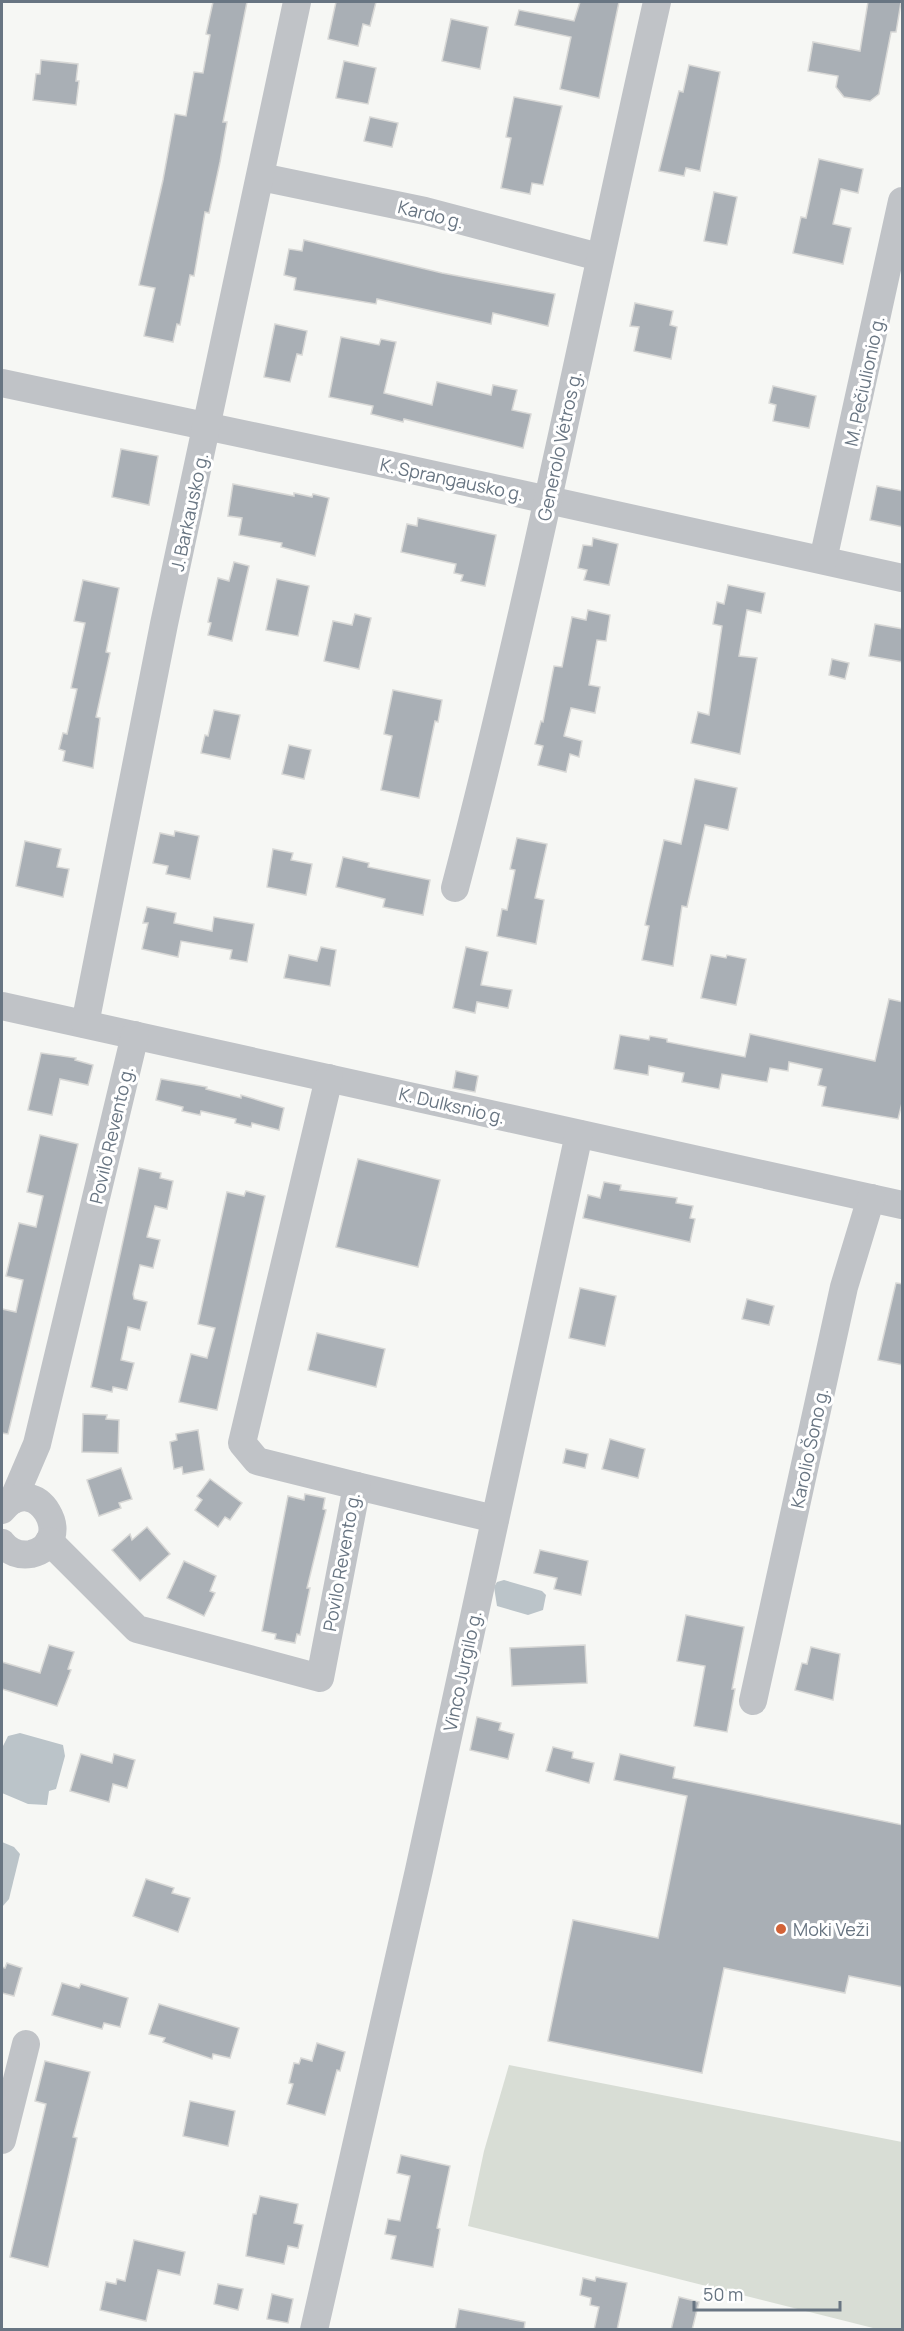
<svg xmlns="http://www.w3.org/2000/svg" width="904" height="2331" font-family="Manrope,sans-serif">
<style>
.green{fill:#d8ddd5}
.water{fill:#bbc4c9}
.building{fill:#a9afb5;stroke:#d8d8d6;stroke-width:1.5}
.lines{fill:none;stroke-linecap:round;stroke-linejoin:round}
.minor{stroke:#c0c3c7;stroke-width:28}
.poi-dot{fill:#d36337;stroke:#fff;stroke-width:2}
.labels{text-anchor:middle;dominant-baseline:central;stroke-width:6;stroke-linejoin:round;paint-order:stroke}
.street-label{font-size:18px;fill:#687582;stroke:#fff}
.poi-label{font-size:18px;fill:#687582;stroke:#fff;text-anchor:start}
</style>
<rect width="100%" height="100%" fill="#f6f7f4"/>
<path class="green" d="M509,2065L902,2142V2329H877L468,2226L484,2151Z"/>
<g class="water">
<path d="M504,1580L542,1591L546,1595L543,1610L528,1615L497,1606L494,1587L497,1582Z"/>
<path d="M20,1733L63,1745L65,1756L56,1789L49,1791L47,1805L28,1804L2,1793V1748L8,1736Z"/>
<path d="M2,1842L14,1847L20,1854L9,1899L2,1907Z"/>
</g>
<g class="building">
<path d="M213,2H247L223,122H227L220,162L209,213L205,212L194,276L190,275L180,325L177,324L173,342L144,336L155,288L139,285L163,180L175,114L186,116L194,72L203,73L210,35L206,34Z"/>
<path d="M336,2H376L370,26L363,24L358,46L328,39Z"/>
<path d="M580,2H619L599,98L560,89L571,37L515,25L519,10L574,21Z"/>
<path d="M868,2H901L896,32H891L879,94L870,101L844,97L836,87L838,76L808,71L813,42L860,51Z"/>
<path d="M451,19L488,27L480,69L442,61Z"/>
<path d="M41,60L78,64L76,81H79L76,105L33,100L36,74H40Z"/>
<path d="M344,61L376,68L368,104L336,98Z"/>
<path d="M689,65L720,72L700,171L686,168L684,176L659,171L679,91L683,92Z"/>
<path d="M514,97L562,106L543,185L532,183L530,194L501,188L511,138L506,137Z"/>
<path d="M370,117L398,123L392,147L364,141Z"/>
<path d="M819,159L863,169L858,193L841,189L833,224L851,228L843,264L793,253L801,217L806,218Z"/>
<path d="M714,192L737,197L727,245L704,241Z"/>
<path d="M304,240L442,273L555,294L548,326L493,313L491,324L377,299L376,304L294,290L296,278L284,275L289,249L302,251Z"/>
<path d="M635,303L673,311L670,325L677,327L671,359L634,351L639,327L630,326Z"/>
<path d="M275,324L307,331L302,355L297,354L290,382L264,377Z"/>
<path d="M341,337L379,345L381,339L396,342L384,393L432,405L437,382L491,395L493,385L517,390L512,410L531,414L523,448L404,419L403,422L371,414L373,406L329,397Z"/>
<path d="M773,386L816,396L809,428L773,421L776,405L769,403Z"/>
<path d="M121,449L158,456L149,505L112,497Z"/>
<path d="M233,484L294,496V493L312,497L313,494L329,498L315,556L281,547L282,543L239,535L242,518L228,516Z"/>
<path d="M877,486L903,491V527L870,520Z"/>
<path d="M418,518L496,535L485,586L461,581L463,575L454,573L456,564L401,552L407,524L417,526Z"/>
<path d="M593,538L618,544L609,585L584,580L587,570L578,568L583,545L592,546Z"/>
<path d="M234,562L249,566L232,641L208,635L211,623L208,622L218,578L229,581Z"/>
<path d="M277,579L309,586L298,636L266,630Z"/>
<path d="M83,580L119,588L106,652L110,653L96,717L100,718L93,768L63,761L65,751L59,749L63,733L67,734L77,689L71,688L85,623L74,621Z"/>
<path d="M728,585L765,593L761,613L747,610L739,656L757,658L740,754L691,743L698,712L709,715L722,626L713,624L717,602L724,604Z"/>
<path d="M588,610L610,615L606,641L597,640L589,685L600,687L595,713L571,708L564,736L582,741L579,757L570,754L566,772L538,765L543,746L535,744L541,721L543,722L554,666L562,667L572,617L586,620Z"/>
<path d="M355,614L371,618L359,669L324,661L333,621L352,625Z"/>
<path d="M875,624L903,629V662L869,656Z"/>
<path d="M832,659L849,663L845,679L829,675Z"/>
<path d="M393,690L442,700L438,722L435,721L419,798L381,790L392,736L384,734Z"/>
<path d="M214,710L240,715L230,759L201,753L205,735L208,736Z"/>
<path d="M289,745L311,750L304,779L282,774Z"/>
<path d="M695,779L737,788L728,830L705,825L687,907L682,906L673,966L642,960L649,926L645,925L664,840L681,844Z"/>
<path d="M175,831L199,836L190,879L166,874L168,866L153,863L160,833L174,836Z"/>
<path d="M517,838L547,844L535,898L544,900L536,944L497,936L502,909L507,910L515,870L510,869Z"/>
<path d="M25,841L61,849L57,867L69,869L63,897L16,886Z"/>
<path d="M273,849L293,853L291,860L312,864L306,895L267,887Z"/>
<path d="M343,857L369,863L368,867L430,880L423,915L383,907L385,899L336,887Z"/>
<path d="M147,907L176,913L174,923L212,931L214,917L254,924L247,962L230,959L232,950L181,941L178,957L142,949L148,923H143Z"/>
<path d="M321,947L336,950L330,986L284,978L289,955L317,961Z"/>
<path d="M466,947L488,952L481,985L512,990L508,1008L477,1002L475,1013L453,1008Z"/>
<path d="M711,955L726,958L727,955L746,959L736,1005L701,998Z"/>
<path d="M889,999L903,1002V1099L898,1119L822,1106L826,1087L818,1085L822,1069L789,1062L788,1071L770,1068L767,1082L722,1074L719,1089L682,1082L684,1073L649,1066L648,1075L614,1069L620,1035L649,1040L650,1036L667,1039V1042L745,1057L750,1034L875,1061Z"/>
<path d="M41,1053L76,1058L75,1060L93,1065L88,1085L60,1079L52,1115L28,1110Z"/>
<path d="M456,1071L478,1076L475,1092L453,1088Z"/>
<path d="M161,1079L207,1087L206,1089L241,1098V1095L284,1108L279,1130L252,1123L251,1127L235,1123L236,1119L201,1111L200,1115L182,1111L183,1107L156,1100Z"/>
<path d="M40,1135L78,1144L8,1434L2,1433V1309L16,1312L23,1280L6,1276L19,1223L36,1227L43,1196L27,1192Z"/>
<path d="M358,1159L440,1180L418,1267L336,1247Z"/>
<path d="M139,1168L161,1173L160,1178L173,1181L167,1209L155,1206L147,1237L160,1240L153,1268L140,1265L133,1294L134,1299L147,1302L140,1330L128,1327L121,1360L134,1363L127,1390L113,1387L112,1392L91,1387Z"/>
<path d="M604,1182L621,1185L620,1190L677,1198L676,1203L693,1206L690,1218L695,1219L690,1242L583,1218L588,1195L600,1198Z"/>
<path d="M246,1191L265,1196L217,1410L179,1402L191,1354L207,1358L215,1328L198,1324L227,1192L244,1196Z"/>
<path d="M896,1283L903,1284V1365L878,1360Z"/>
<path d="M580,1288L616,1296L605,1346L569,1338Z"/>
<path d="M747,1299L774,1306L769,1325L742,1319Z"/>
<path d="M317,1333L385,1349L376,1387L308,1370Z"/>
<path d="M83,1414L107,1415L106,1419L119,1420L118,1453L82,1452Z"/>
<path d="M198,1430L204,1470L183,1474L182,1467L174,1469L170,1442L177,1440L176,1434Z"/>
<path d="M610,1439L645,1449L638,1478L602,1469Z"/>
<path d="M566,1449L588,1454L585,1468L563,1463Z"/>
<path d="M121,1468L132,1499L119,1503L121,1508L99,1516L87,1480Z"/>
<path d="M210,1479L242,1503L230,1520L225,1517L218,1527L195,1510L202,1500L197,1496Z"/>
<path d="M305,1494L325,1498L323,1509L326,1510L307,1588H310L300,1635L297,1634L295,1643L275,1639L276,1634L262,1631L288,1496L304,1500Z"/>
<path d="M147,1527L170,1554L140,1581L112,1550L130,1534L132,1540Z"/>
<path d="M540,1550L588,1561L581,1595L554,1589L557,1578L534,1573Z"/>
<path d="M184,1561L216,1576L210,1591L215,1593L204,1616L167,1598Z"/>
<path d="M686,1615L744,1627L732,1689H735L727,1732L694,1726L705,1666L677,1661Z"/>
<path d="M49,1645L74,1652L68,1669L71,1670L57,1706L2,1689V1662L40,1673Z"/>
<path d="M585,1645L587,1683L512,1686L510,1648Z"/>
<path d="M811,1647L840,1654L833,1700L795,1690L802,1663L807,1664Z"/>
<path d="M477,1717L501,1723L499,1730L514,1734L508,1759L470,1750Z"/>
<path d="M553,1747L573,1752L572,1758L594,1763L589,1783L546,1771Z"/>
<path d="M81,1754L112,1763L114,1754L135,1760L127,1788L113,1784L109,1802L70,1791Z"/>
<path d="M620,1754L675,1767L673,1778L903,1825V1987L849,1976L845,1993L724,1968L702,2073L548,2041L573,1920L658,1938L687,1796L614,1780Z"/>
<path d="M146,1879L174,1888L172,1893L190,1898L178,1932L133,1916Z"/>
<path d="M7,1963L22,1968L14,1996L2,1993V1967L5,1968Z"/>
<path d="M62,1983L79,1988L81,1984L128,1998L120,2027L104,2023L102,2029L52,2015Z"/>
<path d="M159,2004L239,2028L230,2058L213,2054L212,2059L163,2042L165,2038L149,2034Z"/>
<path d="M317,2043L345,2052L340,2071L337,2070L325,2115L287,2104L293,2084L289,2083L294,2063L299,2064L301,2058L312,2061Z"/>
<path d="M45,2061L90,2072L73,2137L77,2138L48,2267L10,2257L46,2104L35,2101Z"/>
<path d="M190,2101L235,2111L228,2146L183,2136Z"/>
<path d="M401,2155L450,2166L437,2228L440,2229L433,2267L391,2259L396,2236L385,2234L388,2219L400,2221L410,2176L397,2173Z"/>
<path d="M260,2196L298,2204L294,2223L303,2225L298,2248L288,2246L284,2264L246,2256L253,2214H256Z"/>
<path d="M134,2240L185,2252L180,2275L158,2270L146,2321L100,2310L106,2282L116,2284L117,2279L125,2281Z"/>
<path d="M596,2277L627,2283L617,2330H594L599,2307L590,2305L591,2298L580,2295L583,2278L595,2281Z"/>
<path d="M218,2284L243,2289L238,2310L214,2304Z"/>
<path d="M272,2294L293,2299L288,2323L267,2319Z"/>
<path d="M679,2297L699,2302L692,2330H671Z"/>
<path d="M459,2309L525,2322L524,2330H455Z"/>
</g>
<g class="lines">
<g class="minor">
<path d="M261,177L425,211L599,257"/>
<path d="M2,383L380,463L902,578"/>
<path d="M823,560L902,201"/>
<path d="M455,888C532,595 590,297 657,2"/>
<path d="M2,1006L902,1205"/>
<path d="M85,1024L164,624L297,2"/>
<path d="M357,1486L495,1519"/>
<path d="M13,1500L37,1444L135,1035"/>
<path d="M2,1510C36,1468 79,1543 31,1554C19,1556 9,1552 2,1543"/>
<path d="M49,1541L137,1629L320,1678L357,1486L257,1461L242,1443L329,1078"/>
<path d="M753,1701L844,1287L871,1198"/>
<path d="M2,2140L26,2044"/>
<path d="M314,2330L419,1870L579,1134"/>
</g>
</g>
<circle class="poi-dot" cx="781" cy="1929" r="6"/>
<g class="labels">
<g class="street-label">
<text transform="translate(431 214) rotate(14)">Kardo g.</text>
<text transform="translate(864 381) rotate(-78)">M. Pečiulionio g.</text>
<text transform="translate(559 446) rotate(-78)">Generolo Vėtros g.</text>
<text transform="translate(452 479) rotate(12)">K. Sprangausko g.</text>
<text transform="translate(189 512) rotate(-78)">J. Barkausko g.</text>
<text transform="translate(452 1105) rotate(13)">K. Dulksnio g.</text>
<text transform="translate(111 1135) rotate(-77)">Povilo Revento g.</text>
<text transform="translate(809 1448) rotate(-78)">Karolio Šono g.</text>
<text transform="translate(341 1562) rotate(-80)">Povilo Revento g.</text>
<text transform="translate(462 1671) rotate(-78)">Vinco Jurgilo g.</text>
</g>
<g class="poi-label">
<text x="793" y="1929">Moki Veži</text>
</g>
</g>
<rect width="904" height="2331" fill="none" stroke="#687582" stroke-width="6"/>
<path d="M694 2301v9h146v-9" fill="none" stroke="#687582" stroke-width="3"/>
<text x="703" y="2301" font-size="18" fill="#687582" stroke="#ffffff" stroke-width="4.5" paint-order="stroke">50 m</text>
</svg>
